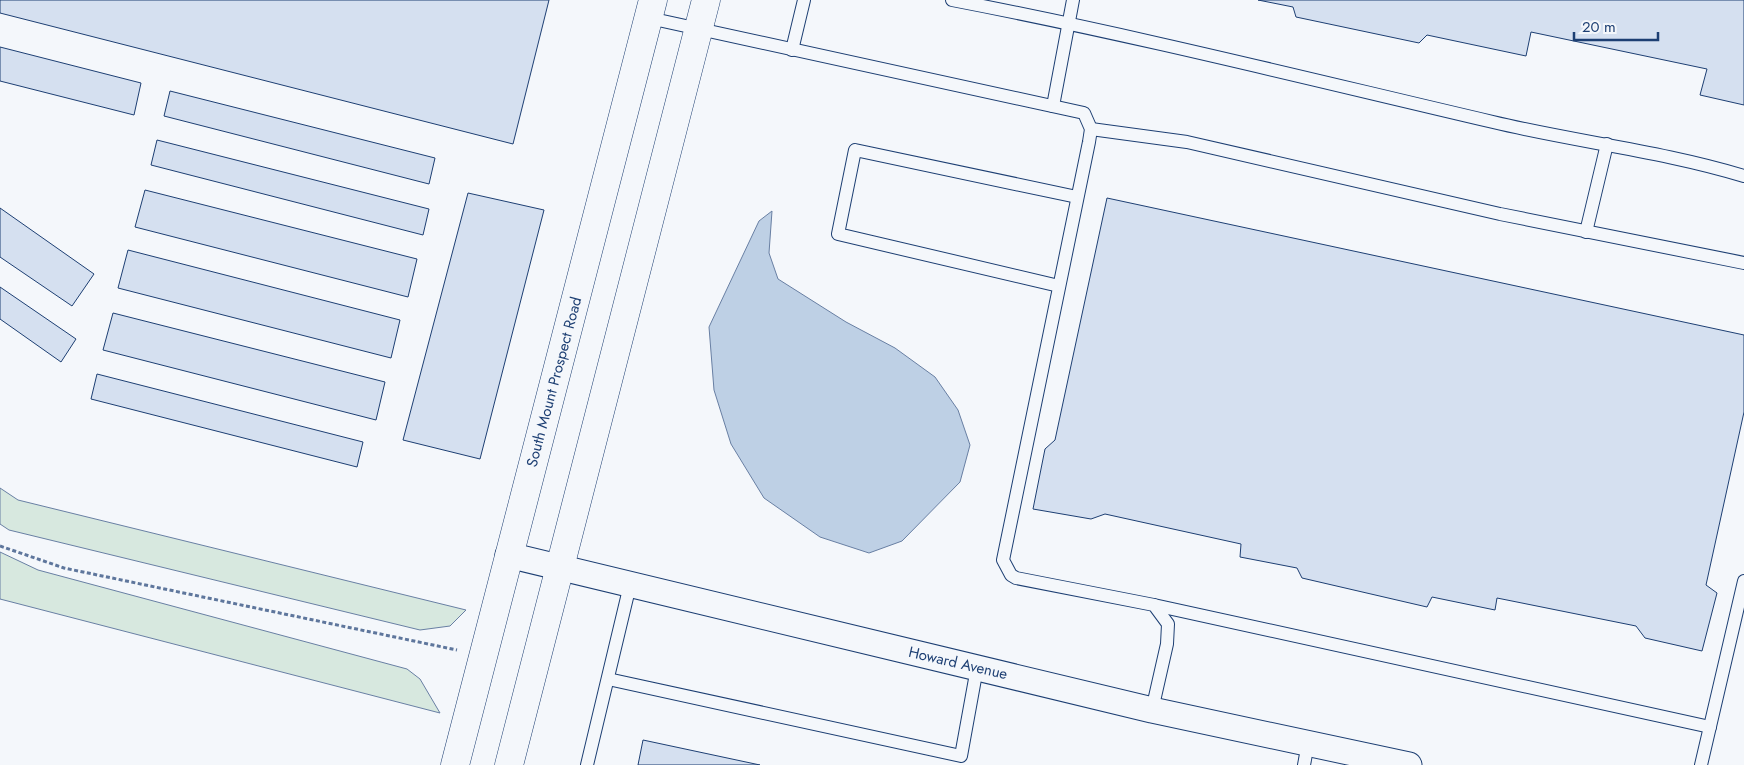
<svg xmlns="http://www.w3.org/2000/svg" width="1744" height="765" font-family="Jost,sans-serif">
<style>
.green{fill:#d7e8df;stroke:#687fa3}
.water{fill:#bed0e5;stroke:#687fa3}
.building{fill:#d5e0f0;stroke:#1d3f73}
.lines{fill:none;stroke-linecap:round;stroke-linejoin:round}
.service-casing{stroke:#1d3f73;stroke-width:14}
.minor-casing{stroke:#1d3f73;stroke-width:27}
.secondary-casing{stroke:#1d3f73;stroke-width:29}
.path{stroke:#5e769c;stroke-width:3;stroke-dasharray:4 2.5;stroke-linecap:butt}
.service{stroke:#f4f7fb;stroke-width:12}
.minor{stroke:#f4f7fb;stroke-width:25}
.secondary{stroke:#f4f7fb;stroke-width:28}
.labels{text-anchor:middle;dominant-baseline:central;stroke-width:4;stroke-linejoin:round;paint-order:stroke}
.street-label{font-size:15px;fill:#1d3f73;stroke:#f4f7fb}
</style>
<rect width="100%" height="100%" fill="#f4f7fb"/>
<g class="green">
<path d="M0,488L18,500L466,610L450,626L420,630L9,530L0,524Z"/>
<path d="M0,552L38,570L407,669L420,679L440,713L0,599Z"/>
</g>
<path class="water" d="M772,211L769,253L778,279L846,322L895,348L935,377L958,410L970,445L960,482L902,541L869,553L820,537L764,498L731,444L714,390L709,327L759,221Z"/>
<g class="building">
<path d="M0,0H549L513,144L0,13Z"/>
<path d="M1258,0H1744V105L1700,95L1707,69L1531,32L1526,56L1427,35L1419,43L1296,17L1293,7Z"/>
<path d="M0,47L141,83L134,115L0,81Z"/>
<path d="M170,91L435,158L429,184L164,116Z"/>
<path d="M157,140L429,209L423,235L151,165Z"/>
<path d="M145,190L417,259L408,297L135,227Z"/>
<path d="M468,193L544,210L480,459L403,440Z"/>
<path d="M1107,198L1744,335V412L1706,585L1717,593L1702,651L1645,638L1636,626L1497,598L1495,610L1432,597L1427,607L1302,578L1297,568L1240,557L1241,544L1105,514L1091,519L1033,509L1045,449L1055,440Z"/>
<path d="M0,208L94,274L72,306L0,257Z"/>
<path d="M128,250L400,320L391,358L118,288Z"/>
<path d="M0,287L76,339L61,362L0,319Z"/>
<path d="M113,313L385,382L376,420L103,350Z"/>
<path d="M97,374L363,442L357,467L91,399Z"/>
<path d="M643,740L760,765H638Z"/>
</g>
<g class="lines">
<g class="service-casing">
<g id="service">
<path d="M952,0C1134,35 1313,80 1493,122C1576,142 1662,151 1744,176"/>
<path d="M649,18L1084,113L1091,129L1089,142L1003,560L1011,575L1016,578L1154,605L1168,624L1167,644L1152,710"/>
<path d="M792,50L804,0"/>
<path d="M1053,106L1073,0"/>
<path d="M1091,129L1187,142L1500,214L1744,263"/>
<path d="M1586,232L1607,144"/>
<path d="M1059,286L838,234L855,150L1077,197"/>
<path d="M1154,605L1710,727"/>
<path d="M608,679L961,756L977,668"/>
<path d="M587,765L630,585"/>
<path d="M1304,765L1308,743"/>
<path d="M1701,765L1744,581"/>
</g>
</g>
<g class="minor-casing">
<path id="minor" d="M508,555L1152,710L1409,765"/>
</g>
<g class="secondary-casing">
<g id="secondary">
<path d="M455,765L653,0"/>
<path d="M509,765L706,0"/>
</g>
</g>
<path class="path" d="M0,546L64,568L457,650"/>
<use href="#service" class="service"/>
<use href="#minor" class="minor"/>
<use href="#secondary" class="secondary"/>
</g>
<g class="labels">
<g class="street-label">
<text transform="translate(554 382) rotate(-75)">South Mount Prospect Road</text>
<text transform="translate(958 663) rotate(13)">Howard Avenue</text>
</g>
</g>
<path d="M1574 32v8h84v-8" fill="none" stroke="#1d3f73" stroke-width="2.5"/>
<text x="1582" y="32" font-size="15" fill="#1d3f73" stroke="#f4f7fb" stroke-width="4" paint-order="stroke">20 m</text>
</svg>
